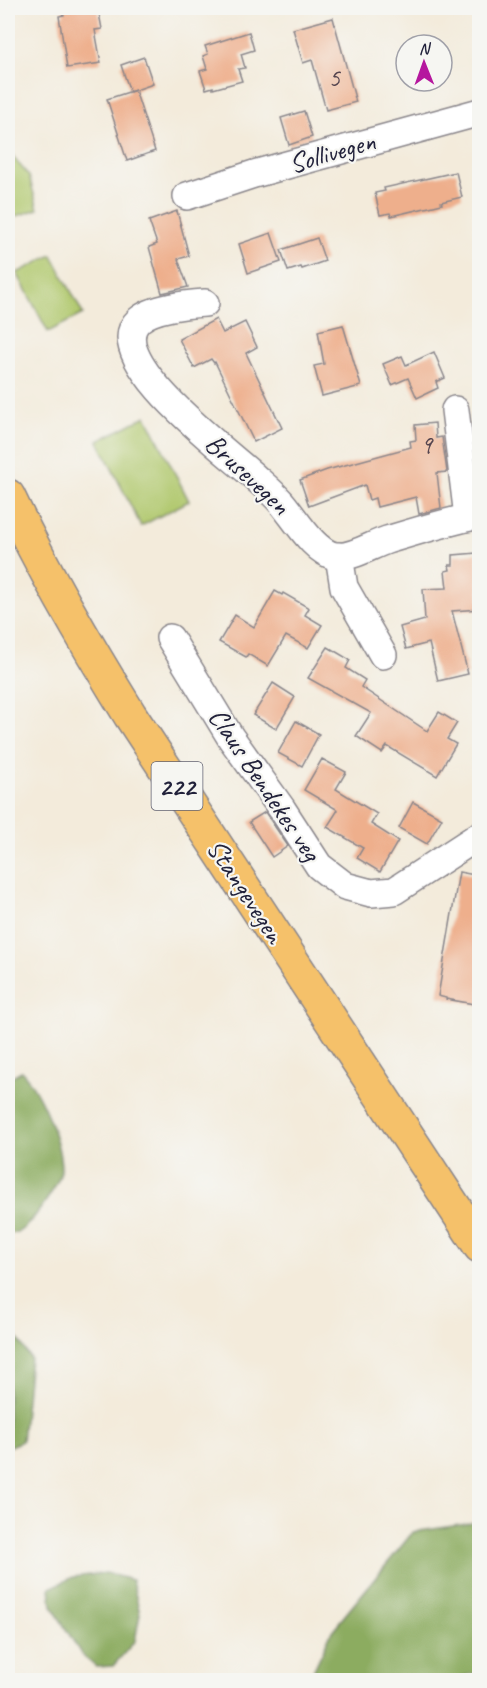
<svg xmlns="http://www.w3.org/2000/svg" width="487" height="1688" font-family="Caveat,sans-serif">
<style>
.green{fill:#b0c86d;stroke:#697554;stroke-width:1.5}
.forest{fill:#8cac60;stroke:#57674e;stroke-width:1.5}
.building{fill:#eeaf8c}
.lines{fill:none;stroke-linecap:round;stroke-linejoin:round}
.minor-casing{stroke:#8a868b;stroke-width:30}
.major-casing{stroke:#8a868b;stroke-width:36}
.minor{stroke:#fff;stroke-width:27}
.major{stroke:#f5c16b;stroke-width:33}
.labels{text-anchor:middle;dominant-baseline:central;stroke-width:4.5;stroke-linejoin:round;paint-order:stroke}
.number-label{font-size:26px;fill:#55454f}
.shield{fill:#f6f6f2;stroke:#626272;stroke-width:1.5}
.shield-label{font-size:27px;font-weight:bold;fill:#22223b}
.street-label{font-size:28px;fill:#22223b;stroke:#f6f6f2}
</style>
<rect width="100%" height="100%" fill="#f6f6f2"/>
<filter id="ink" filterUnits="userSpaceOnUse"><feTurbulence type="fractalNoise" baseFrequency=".0167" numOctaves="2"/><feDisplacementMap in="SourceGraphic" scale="12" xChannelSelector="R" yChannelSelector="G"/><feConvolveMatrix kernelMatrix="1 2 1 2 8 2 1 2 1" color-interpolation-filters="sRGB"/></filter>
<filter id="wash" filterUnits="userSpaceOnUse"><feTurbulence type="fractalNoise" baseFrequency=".008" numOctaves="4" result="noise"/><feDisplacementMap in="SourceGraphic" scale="24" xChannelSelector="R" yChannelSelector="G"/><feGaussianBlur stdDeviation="1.35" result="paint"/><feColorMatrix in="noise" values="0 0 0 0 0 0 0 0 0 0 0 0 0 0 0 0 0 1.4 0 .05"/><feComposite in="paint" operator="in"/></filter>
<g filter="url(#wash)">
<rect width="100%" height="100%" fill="#f3ebdb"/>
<g class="green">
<path d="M8,151L29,176L38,209L8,219Z"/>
<path d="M52,255L83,314L48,332L17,273Z"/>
<path d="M146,416L189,501L141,526L98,441Z"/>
</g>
<g class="forest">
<path d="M21,1071C40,1090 61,1142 61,1169C61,1183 35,1218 24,1228C20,1232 13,1233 8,1235V1079Z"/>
<path d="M8,1323L30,1358L22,1441L8,1447Z"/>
<path d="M479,1522V1672L452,1680H309L332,1631L413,1532Z"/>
<path d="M106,1573L132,1580L140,1614L135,1641L113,1666L96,1667L81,1654L52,1606L50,1588L73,1577Z"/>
</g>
<g id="blocks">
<g class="building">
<path d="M62,8H98L102,29L95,30L101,63L67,68L59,16L64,15Z"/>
<path d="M333,18L356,102L326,110L312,60L303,63L293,29Z"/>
<path d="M249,32L254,50L241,54L245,68L238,69L242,81L213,89V87L206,89L200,71L207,69L203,56L208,54L205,46Z"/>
<path d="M144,57L153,84L130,92L121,65Z"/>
<path d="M135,90L155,151L127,161L107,99Z"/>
<path d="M304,111L312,137L289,145L281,118Z"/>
<path d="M456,172L462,197L441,202L442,204L391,216L390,213L380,215L375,193L385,191L384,188Z"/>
<path d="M177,211L189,256L178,259L188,287L162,293L149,247L157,244L149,221Z"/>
<path d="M271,233L281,262L248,273L239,244Z"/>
<path d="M317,238L325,261L302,269L301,267L288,271L281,250Z"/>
<path d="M216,319L223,333L245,322L257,347L246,353L282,428L254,442L215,362L214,363L211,359L194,368L179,339Z"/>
<path d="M343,325L361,386L322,396L314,366L324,364L318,331Z"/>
<path d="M434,352L445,378L436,382L438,388L417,398L408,378L392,385L383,364L402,356L406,365Z"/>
<path d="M435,423L436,438L442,437L447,472L437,473L441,508L419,514L416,497L377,507L375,498L369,500L365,485L309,506L300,480L327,470L411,447L410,441L416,440L415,425Z"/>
<path d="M477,553L480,609L452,611L468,674L438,681L429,643L406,649L400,627L425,620L423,589L447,588L445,571L450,570L449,565H453V555Z"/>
<path d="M275,591L282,595L283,593L309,608L305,615L322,625L308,648L286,636L268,666L248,654L246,657L219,642L235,615L254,627Z"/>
<path d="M328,647L350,660L346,668L365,680L361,687L427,731L439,712L457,723L447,739L456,744L437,776L387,746L382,753L356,736L371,713L308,678Z"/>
<path d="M273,683L295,697L276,729L253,715Z"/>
<path d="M296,721L319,734L302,766L278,753Z"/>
<path d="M322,759L346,772L336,789L377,814L371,824L398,841L380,872L357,858L363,848L327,827L338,810L304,790Z"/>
<path d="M413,802L442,818L427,844L399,828Z"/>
<path d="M265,812L288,846L272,857L249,822Z"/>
<path d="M459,872L480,876V1005L446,999V998L438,996Z"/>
</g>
</g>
</g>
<g filter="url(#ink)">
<use href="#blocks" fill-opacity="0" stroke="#8a868b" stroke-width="1.5"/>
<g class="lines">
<g class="minor-casing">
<g id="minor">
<path d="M187,196L254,174L480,112"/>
<path d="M205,303C187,304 152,308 139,320C98,358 233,456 258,480C266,487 274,494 281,502C295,518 314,552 335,556C351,559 371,545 387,540C417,531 449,521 480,515"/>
<path d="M455,410L468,517"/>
<path d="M339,556L344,587L383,655"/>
<path d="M170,638L231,738L282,809L319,866L345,886L371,893L394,891L480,835"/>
</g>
</g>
<g class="major-casing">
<path id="major" d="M8,496C44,572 86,644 130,715L480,1246"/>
</g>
<use href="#minor" class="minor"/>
<use href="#major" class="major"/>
</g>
</g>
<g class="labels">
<g class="number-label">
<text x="334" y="77">5</text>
<text x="426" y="444">9</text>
</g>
<rect class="shield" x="151.5" y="762" width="51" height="48" rx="4.5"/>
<g class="shield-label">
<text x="177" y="786">222</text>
</g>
<g class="street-label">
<text transform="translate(332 152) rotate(-16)">Sollivegen</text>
<text transform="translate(248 474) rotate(43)">Brusevegen</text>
<text transform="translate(265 784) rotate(56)">Claus Bendekes veg</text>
<text transform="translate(246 891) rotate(57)">Stangevegen</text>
</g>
</g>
<rect width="487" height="1688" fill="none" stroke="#f6f6f2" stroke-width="30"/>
<g transform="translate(424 63) rotate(359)"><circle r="28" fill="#f6f6f2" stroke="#a1a1a9" stroke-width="1.5"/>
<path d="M0-4.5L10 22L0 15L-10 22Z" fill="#b5179e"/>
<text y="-9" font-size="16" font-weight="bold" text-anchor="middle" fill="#22223b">N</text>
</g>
</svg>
